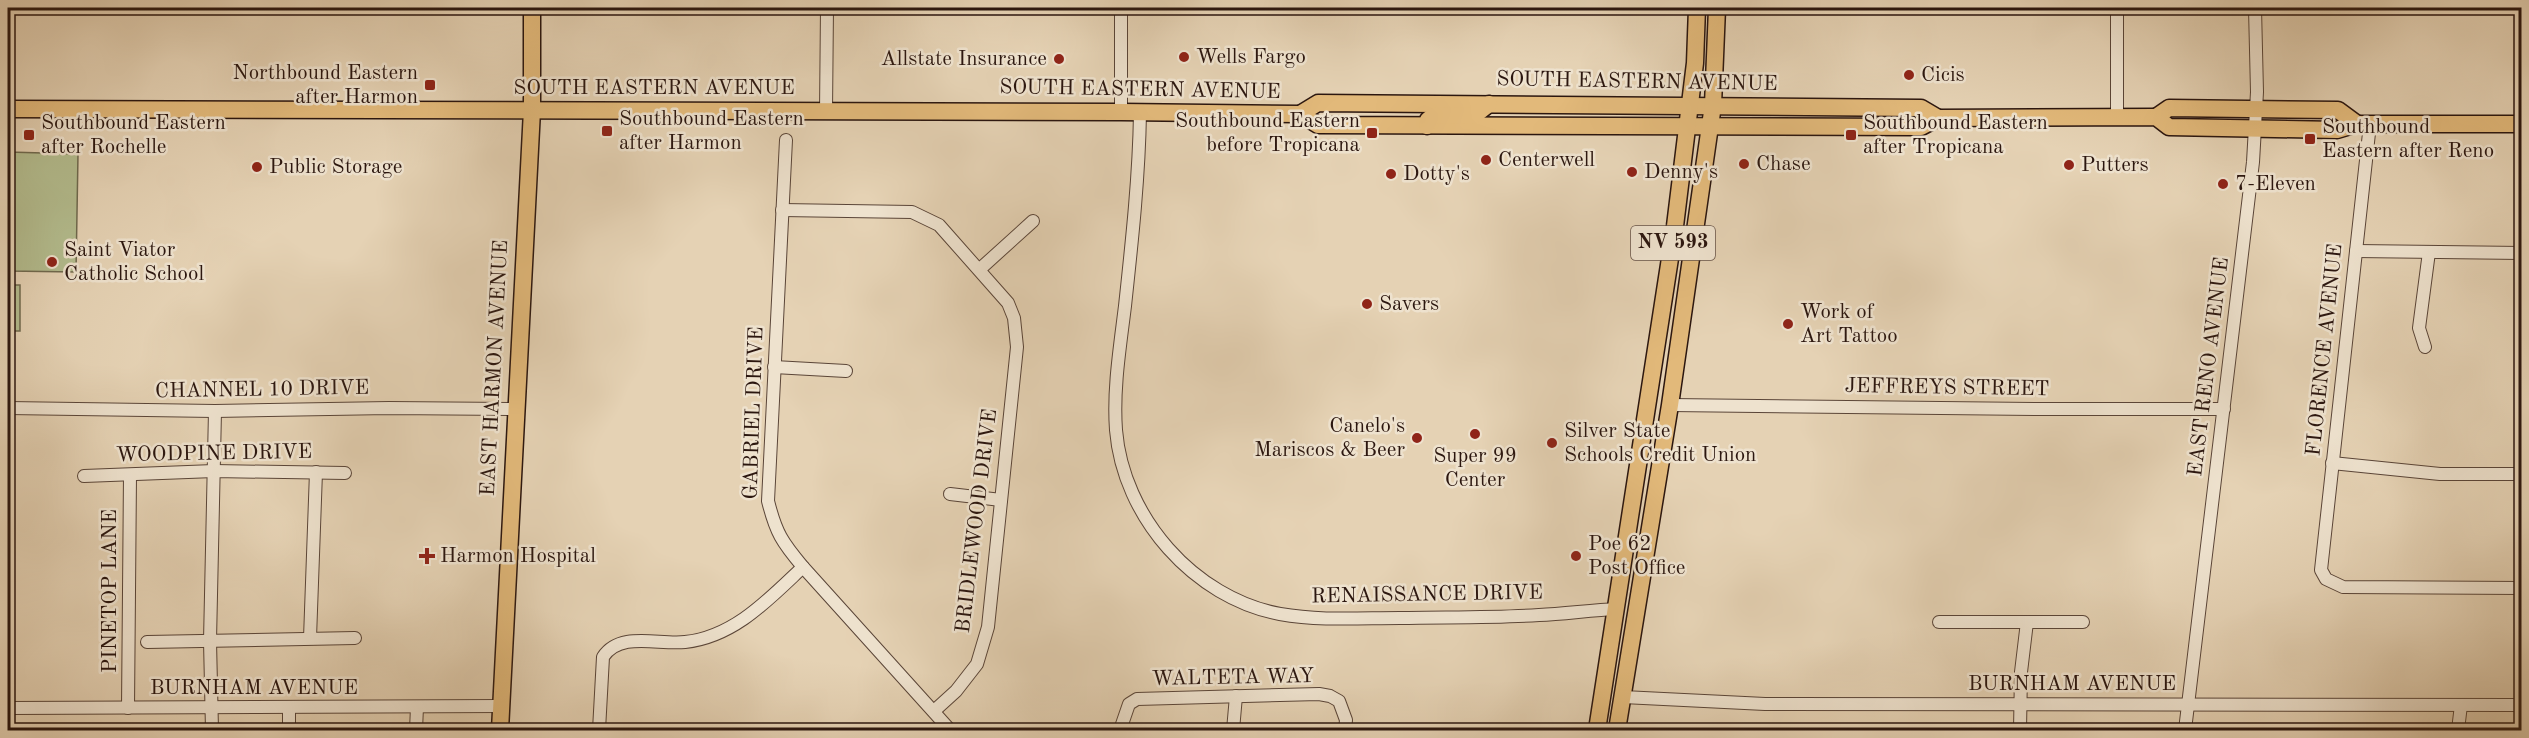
<svg xmlns="http://www.w3.org/2000/svg" width="2529" height="738" font-family="'Old Standard TT',serif">
<style>
.green{fill:#b3bc8e;stroke:#6f694e;stroke-width:1.5}
.lines{fill:none;stroke-linecap:round;stroke-linejoin:round}
.minor-casing{stroke:#5a4538;stroke-width:14}
.major-casing{stroke:#2b160f;stroke-width:19}
.minor{stroke:#eee2ce;stroke-width:12}
.major{stroke:#e2b97a;stroke-width:16}
.poi-dot{fill:#8f2418;stroke:#eee2ce;stroke-width:2}
.labels{text-anchor:middle;dominant-baseline:central;stroke-width:5;stroke-linejoin:round;paint-order:stroke}
.shield{fill:#eee2ce;stroke:#665348;stroke-width:1.5}
.shield-label{font-size:20px;font-weight:bold;fill:#2b160f}
.poi-label{font-size:21px;fill:#2b160f;stroke:#eee2ce;text-anchor:start}
.street-label{font-size:21px;fill:#2b160f;stroke:#eee2ce}
</style>
<rect width="100%" height="100%" fill="#e5d2b4"/>
<filter id="stains"><feTurbulence type="fractalNoise" baseFrequency=".00333" numOctaves="4"/><feColorMatrix values="0 0 0 0 .2 0 0 0 0 .09 0 0 0 0 .02 0 0 0 .5 -.17"/></filter>
<radialGradient id="worn" r=".72"><stop offset=".6" stop-color="#630" stop-opacity="0"/><stop offset="1" stop-color="#630" stop-opacity=".3"/></radialGradient>
<g class="green">
<path d="M8,152L78,154L76,272L8,271Z"/>
<rect x="8" y="285" width="12" height="46"/>
</g>
<g class="lines">
<g class="minor-casing">
<g id="minor">
<path d="M826,111L827,8"/>
<path d="M1121,112V8"/>
<path d="M1140,113C1139,177 1132,241 1125,306C1120,347 1113,389 1116,430C1123,517 1194,598 1280,614C1320,621 1360,618 1400,618C1446,617 1493,618 1539,615C1565,614 1591,610 1617,609"/>
<path d="M2117,117V8"/>
<path d="M2370,124L2321,570L2326,579L2343,587L2522,588"/>
<path d="M786,140L768,501C776,533 782,542 803,567L950,730"/>
<path d="M782,210L912,212L939,225L1008,303L1014,318L1017,347L988,627L977,664L956,691L934,711"/>
<path d="M2356,251L2522,253"/>
<path d="M980,269L1033,221"/>
<path d="M2425,347L2419,328L2429,252"/>
<path d="M774,367L846,371"/>
<path d="M1670,405L2040,409H2224"/>
<path d="M8,408L215,411L389,408L516,409"/>
<path d="M2332,463L2440,474H2522"/>
<path d="M84,476L214,471L345,473"/>
<path d="M950,494L1001,500"/>
<path d="M1939,622H2083"/>
<path d="M310,638L316,472"/>
<path d="M147,642L355,638"/>
<path d="M1623,697L1765,704L2522,705"/>
<path d="M8,708L501,706"/>
<path d="M128,708L130,475"/>
<path d="M212,730L210,641L215,411"/>
<path d="M289,730V707"/>
<path d="M416,730L417,707"/>
<path d="M599,730L603,657C620,631 658,645 685,642C734,637 769,599 803,567"/>
<path d="M1120,730L1129,704L1137,699L1319,694L1330,696L1339,701L1346,720L1345,730"/>
<path d="M1233,730L1236,696"/>
<path d="M2020,730L2021,672L2027,622"/>
<path d="M2185,730L2253,162L2257,92L2255,8"/>
<path d="M2458,730L2461,705"/>
</g>
</g>
<g class="major-casing">
<g id="major">
<path d="M8,109L1121,112L1300,114L1318,125L1921,127L1938,118L2156,117L2169,127L2337,130L2357,124H2522"/>
<path d="M1300,114L1318,103L1921,108L1938,118"/>
<path d="M2156,117L2169,108L2338,110L2357,124"/>
<path d="M1427,126L1428,120L1433,116L1475,115L1489,104"/>
<path d="M500,730L532,110V8"/>
<path d="M1597,730L1675,226L1695,63L1697,8"/>
<path d="M1617,730L1670,405L1713,105L1717,8"/>
</g>
</g>
<use href="#minor" class="minor"/>
<use href="#major" class="major"/>
</g>
<g class="poi-dot">
<circle cx="1184" cy="57" r="6"/>
<circle cx="1059" cy="59" r="6"/>
<circle cx="1909" cy="75" r="6"/>
<rect x="424" y="79" width="12" height="12" rx="3"/>
<rect x="601" y="125" width="12" height="12" rx="3"/>
<rect x="1366" y="127" width="12" height="12" rx="3"/>
<rect x="23" y="129" width="12" height="12" rx="3"/>
<rect x="1845" y="129" width="12" height="12" rx="3"/>
<rect x="2304" y="133" width="12" height="12" rx="3"/>
<circle cx="1486" cy="160" r="6"/>
<circle cx="1744" cy="164" r="6"/>
<circle cx="2069" cy="165" r="6"/>
<circle cx="257" cy="167" r="6"/>
<circle cx="1632" cy="172" r="6"/>
<circle cx="1391" cy="174" r="6"/>
<circle cx="2223" cy="184" r="6"/>
<circle cx="52" cy="262" r="6"/>
<circle cx="1367" cy="304" r="6"/>
<circle cx="1788" cy="324" r="6"/>
<circle cx="1475" cy="434" r="6"/>
<circle cx="1417" cy="438" r="6"/>
<circle cx="1552" cy="443" r="6"/>
<path d="M424 547h6v6h6v6h-6v6h-6v-6h-6v-6h6z"/>
<circle cx="1576" cy="556" r="6"/>
</g>
<g class="labels">
<rect class="shield" x="1631" y="226" width="84" height="34" rx="4.5"/>
<g class="shield-label">
<text x="1673" y="243">NV 593</text>
</g>
<g class="poi-label">
<text x="1196" y="57">Wells Fargo</text>
<text x="1047" y="59" text-anchor="end">Allstate Insurance</text>
<text x="418" y="73" text-anchor="end">Northbound Eastern<tspan x="418" dy="24">after Harmon</tspan></text>
<text x="1921" y="75">Cicis</text>
<text x="619" y="119">Southbound Eastern<tspan x="619" dy="24">after Harmon</tspan></text>
<text x="1360" y="121" text-anchor="end">Southbound Eastern<tspan x="1360" dy="24">before Tropicana</tspan></text>
<text x="41" y="123">Southbound Eastern<tspan x="41" dy="24">after Rochelle</tspan></text>
<text x="1863" y="123">Southbound Eastern<tspan x="1863" dy="24">after Tropicana</tspan></text>
<text x="2322" y="127">Southbound<tspan x="2322" dy="24">Eastern after Reno</tspan></text>
<text x="1498" y="160">Centerwell</text>
<text x="1756" y="164">Chase</text>
<text x="2081" y="165">Putters</text>
<text x="269" y="167">Public Storage</text>
<text x="1644" y="172">Denny's</text>
<text x="1403" y="174">Dotty's</text>
<text x="2235" y="184">7-Eleven</text>
<text x="64" y="250">Saint Viator<tspan x="64" dy="24">Catholic School</tspan></text>
<text x="1379" y="304">Savers</text>
<text x="1800" y="312">Work of<tspan x="1800" dy="24">Art Tattoo</tspan></text>
<text x="1405" y="426" text-anchor="end">Canelo's<tspan x="1405" dy="24">Mariscos &amp; Beer</tspan></text>
<text x="1564" y="431">Silver State<tspan x="1564" dy="24">Schools Credit Union</tspan></text>
<text x="1475" y="456" text-anchor="middle">Super 99<tspan x="1475" dy="24">Center</tspan></text>
<text x="1588" y="544">Poe 62<tspan x="1588" dy="24">Post Office</tspan></text>
<text x="440" y="556">Harmon Hospital</text>
</g>
<g class="street-label">
<text transform="translate(1637 82) rotate(1)">SOUTH EASTERN AVENUE</text>
<text x="654" y="88">SOUTH EASTERN AVENUE</text>
<text transform="translate(1140 90) rotate(1)">SOUTH EASTERN AVENUE</text>
<text transform="translate(2325 350) rotate(-84)">FLORENCE AVENUE</text>
<text transform="translate(2209 367) rotate(-83)">EAST RENO AVENUE</text>
<text transform="translate(495 368) rotate(-87)">EAST HARMON AVENUE</text>
<text transform="translate(1947 388) rotate(1)">JEFFREYS STREET</text>
<text transform="translate(262 390) rotate(-1)">CHANNEL 10 DRIVE</text>
<text transform="translate(754 413) rotate(-88)">GABRIEL DRIVE</text>
<text transform="translate(214 454) rotate(-1)">WOODPINE DRIVE</text>
<text transform="translate(977 521) rotate(-83)">BRIDLEWOOD DRIVE</text>
<text transform="translate(110 591) rotate(-90)">PINETOP LANE</text>
<text transform="translate(1427 595) rotate(-1)">RENAISSANCE DRIVE</text>
<text transform="translate(1233 678) rotate(-1)">WALTETA WAY</text>
<text x="2072" y="684">BURNHAM AVENUE</text>
<text x="254" y="688">BURNHAM AVENUE</text>
</g>
</g>
<rect width="2529" height="738" fill="none" stroke="#e5d2b4" stroke-width="30"/>
<rect x="9" y="9" width="2511" height="720" fill="none" stroke="#2b160f" stroke-width="3"/>
<rect x="15" y="15" width="2499" height="708" fill="none" stroke="#2b160f" stroke-width="1.5"/>
<rect width="100%" height="100%" filter="url(#stains)"/>
<rect width="100%" height="100%" fill="url(#worn)"/>
</svg>
